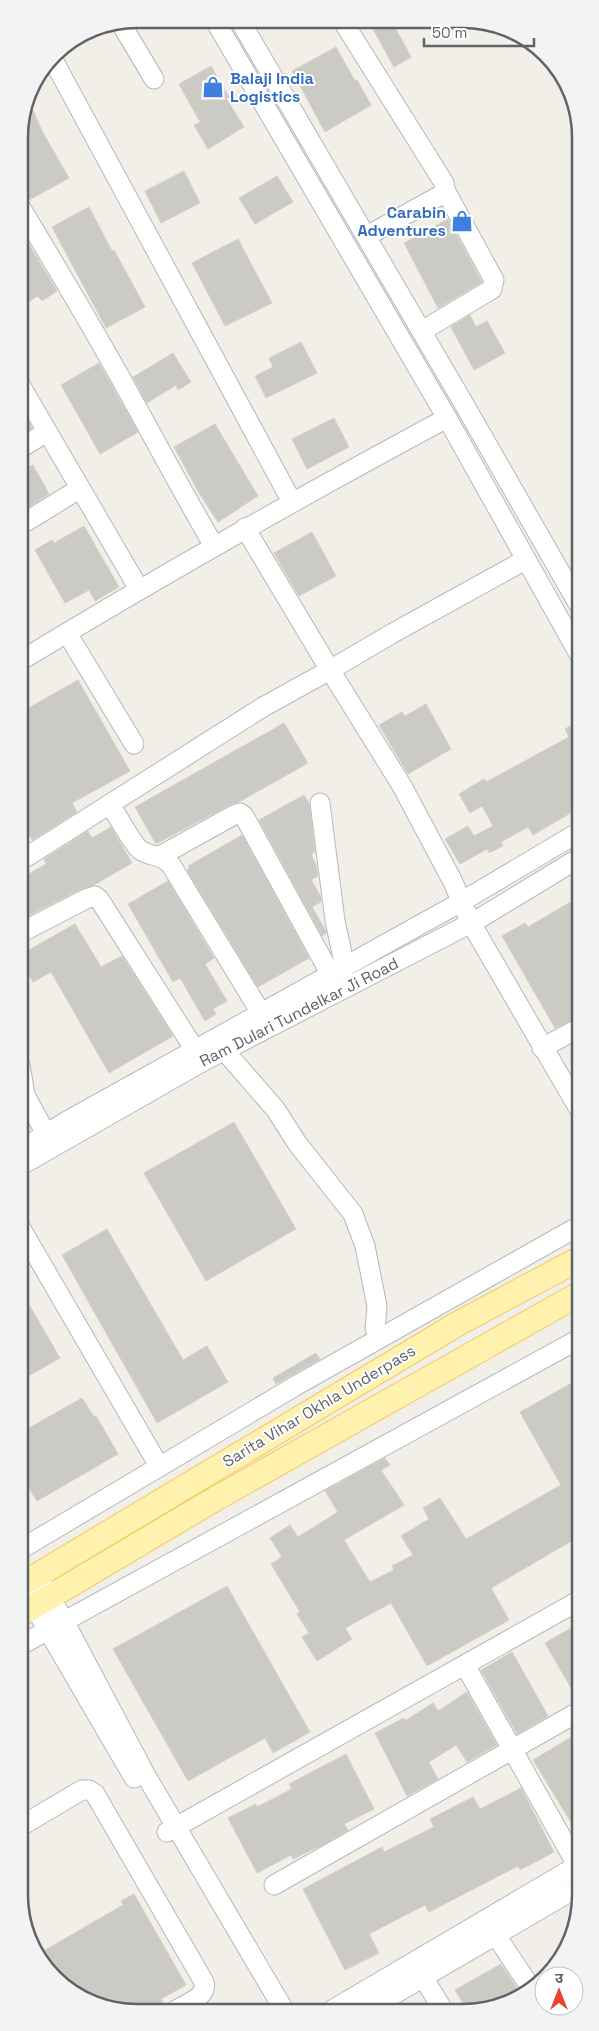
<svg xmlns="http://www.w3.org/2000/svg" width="599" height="2031" font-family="'Space Grotesk','Noto Sans Devanagari',sans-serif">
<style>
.building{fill:#cccac5;stroke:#d6d1c6}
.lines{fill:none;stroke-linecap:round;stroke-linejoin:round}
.minor-casing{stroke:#b5b8bc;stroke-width:21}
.major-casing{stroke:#f2c960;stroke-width:26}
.minor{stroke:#fff;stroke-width:19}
.major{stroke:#fff2af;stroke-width:24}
.labels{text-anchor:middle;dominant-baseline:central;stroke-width:4;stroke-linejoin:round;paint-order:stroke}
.shop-label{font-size:16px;font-weight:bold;fill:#366cbe;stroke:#fff;text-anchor:start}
.street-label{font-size:16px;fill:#5f6368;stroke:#fff}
.rim{fill:none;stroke:#5f6368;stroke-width:2.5}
</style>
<rect width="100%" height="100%" fill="#f1efe8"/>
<g class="building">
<path d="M368,20H391L411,57L394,67Z"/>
<path d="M336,47L355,81L357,80L371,105L325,132L292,71Z"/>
<path d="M211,66L229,97L226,98L244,127L208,149L194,125L200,122L179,84Z"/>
<path d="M32,108L42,131L69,178L29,200L25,195L19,194V129L23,113Z"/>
<path d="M184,171L200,203L161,223L145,191Z"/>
<path d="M277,176L293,202L255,224L239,198Z"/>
<path d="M89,207L112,251L114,250L145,307L106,328L52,227Z"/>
<path d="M448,219L482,282L438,308L404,243Z"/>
<path d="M19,228L57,291L42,301L38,296L19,307Z"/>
<path d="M238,239L272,303L225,326L192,263Z"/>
<path d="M470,315L476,327L487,321L505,353L474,370L451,327Z"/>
<path d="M301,342L317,373L266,398L255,376L273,367L269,358Z"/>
<path d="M173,353L191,382L178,390L176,385L147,403L133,377Z"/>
<path d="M99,363L138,432L100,454L61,385Z"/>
<path d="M19,406L32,428L19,436Z"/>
<path d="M334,418L349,447L307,469L292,439Z"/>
<path d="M215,424L258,496L218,522L199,493L174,447Z"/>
<path d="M33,465L49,494L19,513V472Z"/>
<path d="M84,526L119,587L95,601L89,590L65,603L35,550L52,540L54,543Z"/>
<path d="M312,532L336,576L299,596L274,553Z"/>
<path d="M78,680L130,771L72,803L77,812L32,840L20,818V713Z"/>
<path d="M426,704L451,749L408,774L379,725L402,712L405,716Z"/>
<path d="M579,721V808L533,835L528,827L501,842L503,846L489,853L487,849L460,864L445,839L468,826L474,836L493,826L482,806L470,813L459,794L484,779L486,782L569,737L565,729Z"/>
<path d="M284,723L308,763L239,802L229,805L156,844L135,807Z"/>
<path d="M304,795L309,803L315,852L311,854L316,865L318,876L311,880L321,897V902L312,907L326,931V933L322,936L259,820Z"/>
<path d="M111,827L132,863L94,885L81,889L20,920V879L46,864L44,859L88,831L92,838Z"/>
<path d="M242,835L309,958L258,987L187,870L189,868L188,866Z"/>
<path d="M168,881L214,958L205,964L227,1001L213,1009L216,1014L205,1021L180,978L173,982L128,904Z"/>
<path d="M579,897V1017L555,1028L502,936L525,923L528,927Z"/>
<path d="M75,924L101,967L122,956L173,1036L109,1073L51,972L33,982L20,960V955Z"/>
<path d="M234,1122L296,1229L206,1281L144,1173Z"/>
<path d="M107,1229L183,1360L207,1346L228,1382L157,1423L62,1255Z"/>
<path d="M20,1289L60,1358L20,1381Z"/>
<path d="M316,1353L320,1359L276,1384L273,1378Z"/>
<path d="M579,1379L580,1536L491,1588L509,1620L427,1666L391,1603L345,1628L352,1639L317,1661L302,1637L309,1633L297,1614L300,1612L271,1564L282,1557L270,1538L290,1525L298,1537L338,1512L325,1491L385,1458L390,1465L381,1470L404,1505L344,1540L370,1582L394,1570L392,1566L413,1555L401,1536L429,1519L423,1508L440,1498L466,1539L561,1485L520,1412Z"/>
<path d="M82,1398L94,1417L96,1416L118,1454L37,1501L20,1473V1433Z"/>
<path d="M227,1586L310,1732L273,1753L265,1738L188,1781L113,1649Z"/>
<path d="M571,1628L580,1643V1700H578L545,1643Z"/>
<path d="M512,1652L548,1716L517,1734L481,1670Z"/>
<path d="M467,1692L497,1745L467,1762L456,1745L429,1762L438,1779L407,1796L375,1733L404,1718L405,1721L433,1703L438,1711Z"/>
<path d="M580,1732V1837L533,1760Z"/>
<path d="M346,1754L374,1809L344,1824L348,1830L324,1844L293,1859L291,1855L257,1873L228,1818L256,1804L257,1807L292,1789L289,1784Z"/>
<path d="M521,1788L554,1852L520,1870L518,1866L429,1912L425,1905L369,1934L379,1953L345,1970L303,1889L382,1847L384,1852L434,1827L430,1819L473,1797L480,1809Z"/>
<path d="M134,1894L186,1985L161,1999L163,2002L150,2010H113L53,1978L40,1953L123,1905L121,1901Z"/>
<path d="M501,1964L519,1991L485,2010H467L455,1990Z"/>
</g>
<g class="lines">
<g class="minor-casing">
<g id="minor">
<path d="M214,19L447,418L579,654"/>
<path d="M239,19L464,404L579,605"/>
<path d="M342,20L444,183L445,190L441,195L367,236"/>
<path d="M120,22L154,79"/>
<path d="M51,56L292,502"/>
<path d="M19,205C59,271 99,338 136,406C162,453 187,500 214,546"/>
<path d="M422,331L492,289L494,280L445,190"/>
<path d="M19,383L139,589"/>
<path d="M19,449L47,432"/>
<path d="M19,526L79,489"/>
<path d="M525,560L393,633L330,670L402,786L452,880L471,923L579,1109"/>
<path d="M67,633L134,744"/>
<path d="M20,661C160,576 302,496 447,418"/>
<path d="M320,803L335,921L345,967"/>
<path d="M110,804C116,814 133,844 140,850C153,858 159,853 171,865L261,1013"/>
<path d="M160,856L234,815L240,813L244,816L331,975"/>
<path d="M20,861L263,707L330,670L245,528"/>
<path d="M20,933L86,899L95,896L99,899L202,1061"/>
<path d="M542,1048L579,1028"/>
<path d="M224,1050L276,1110L297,1143L353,1214L365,1246L377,1306L375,1329L381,1337"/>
<path d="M20,1065L25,1095L46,1134"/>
<path d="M20,1150L67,1121L461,902L579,832"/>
<path d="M20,1166L202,1062L477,920L579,858"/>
<path d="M20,1227L159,1466"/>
<path d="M21,1549L297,1385L579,1226"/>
<path d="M37,1575L64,1621L145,1774L284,2010"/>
<path d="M21,1584L134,1778"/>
<path d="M21,1645L579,1339"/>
<path d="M465,1665L577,1865"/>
<path d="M21,1826L82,1790H89L95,1794L204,1982C208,1997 186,2004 176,2010"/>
<path d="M167,1832L580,1600"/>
<path d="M274,1885L580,1711"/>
<path d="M489,1925L529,1985"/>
<path d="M423,1977L443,2010"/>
<path d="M332,2010L580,1864"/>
<path d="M367,2010L580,1886"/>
</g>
</g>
<g class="major-casing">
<g id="major">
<path d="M21,1585L459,1323L579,1259"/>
<path d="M21,1614L215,1499L579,1294"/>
</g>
</g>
<use href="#minor" class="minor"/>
<use href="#major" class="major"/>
</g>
<defs>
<g id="shop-bare" transform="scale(1.725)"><path d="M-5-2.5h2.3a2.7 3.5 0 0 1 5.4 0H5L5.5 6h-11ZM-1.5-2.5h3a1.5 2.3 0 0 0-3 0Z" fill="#3f7fe0" stroke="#fff" stroke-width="2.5" paint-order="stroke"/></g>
</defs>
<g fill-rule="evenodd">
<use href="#shop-bare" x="213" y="87"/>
<use href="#shop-bare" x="462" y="221"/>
</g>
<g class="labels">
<g class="shop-label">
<text x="230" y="78">Balaji India<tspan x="230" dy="18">Logistics</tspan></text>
<text x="446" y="212" text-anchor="end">Carabin<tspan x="446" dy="18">Adventures</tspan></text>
</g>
<g class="street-label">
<text transform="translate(299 1012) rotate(-27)">Ram Dulari Tundelkar Ji Road</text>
<text transform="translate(319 1406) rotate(-31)">Sarita Vihar Okhla Underpass</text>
</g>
</g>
<path d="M0 0H599V2031H0ZM137 28H463A109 109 0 0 1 572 137V1895A109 109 0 0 1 463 2004H137A109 109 0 0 1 28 1895V137A109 109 0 0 1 137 28Z" fill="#f2f3f3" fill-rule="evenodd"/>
<path class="rim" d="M137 28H463A109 109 0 0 1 572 137V1895A109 109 0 0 1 463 2004H137A109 109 0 0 1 28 1895V137A109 109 0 0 1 137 28Z"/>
<g transform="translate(559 1991)"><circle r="24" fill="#ffffff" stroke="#bfc1c3"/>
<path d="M0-4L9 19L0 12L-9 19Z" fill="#ea4335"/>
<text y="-8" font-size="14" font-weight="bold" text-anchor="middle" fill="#5f6368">उ</text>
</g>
<path d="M424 38v8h110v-8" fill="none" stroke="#5f6368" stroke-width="2.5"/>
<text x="432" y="38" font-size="15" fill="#5f6368" stroke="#ffffff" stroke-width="4" paint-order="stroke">50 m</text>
</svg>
